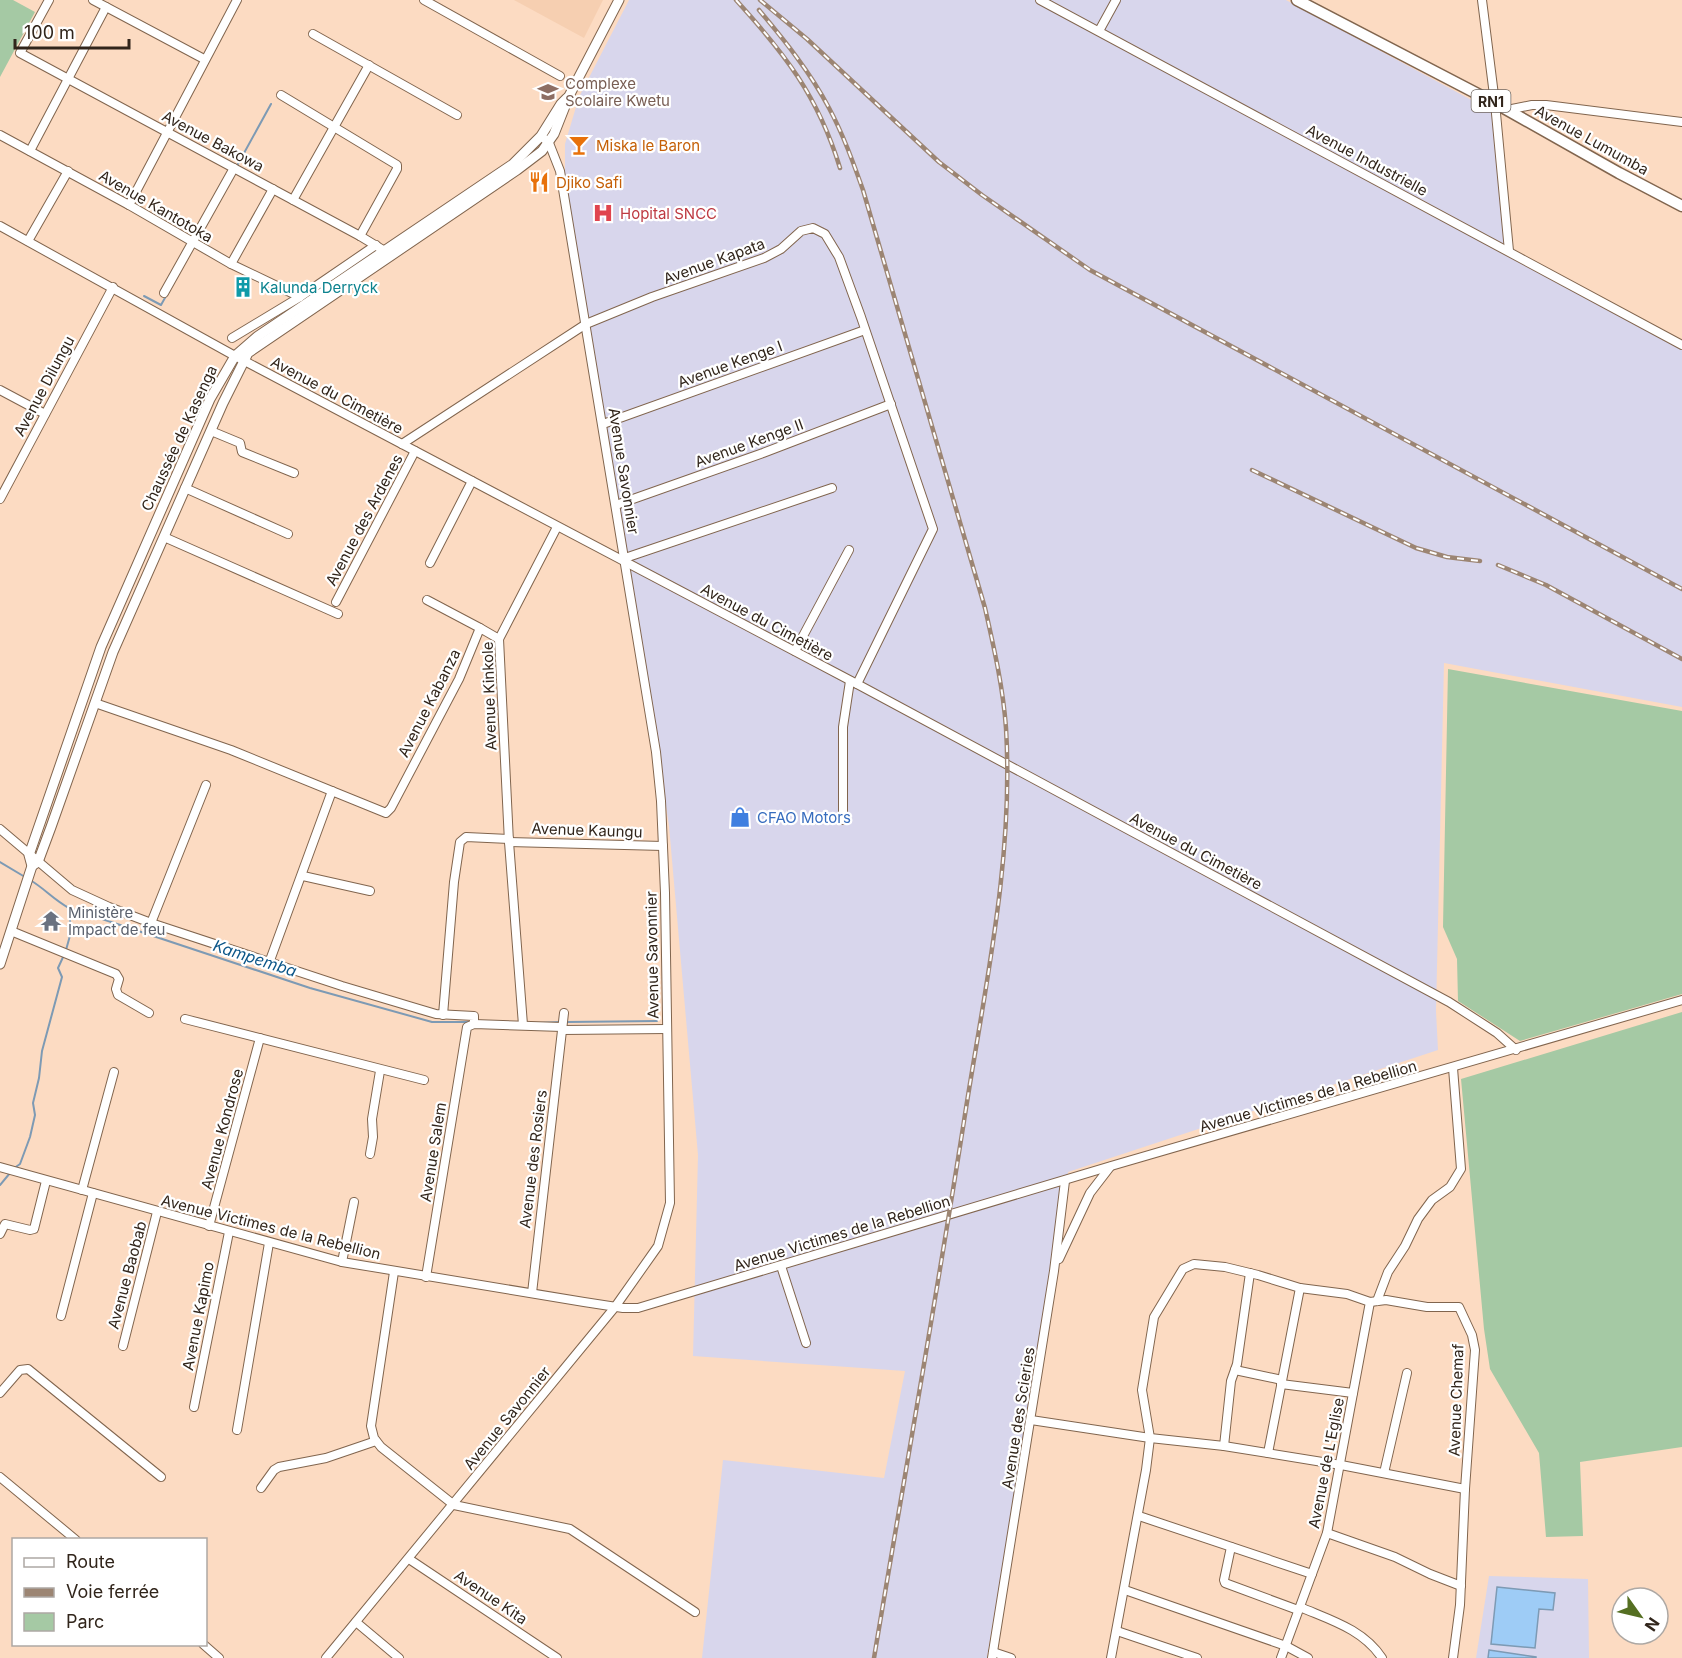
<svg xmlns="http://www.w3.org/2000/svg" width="1682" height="1658" font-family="Inter,sans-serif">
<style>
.industrial{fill:#d8d6ec}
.built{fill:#f6cfb1}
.green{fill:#a5c9a4}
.water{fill:#9eccf6;stroke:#7d9ab4;stroke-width:1.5}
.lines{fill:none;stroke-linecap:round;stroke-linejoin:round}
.stream{stroke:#7d9ab4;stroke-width:2}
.minor-casing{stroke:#81654e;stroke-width:10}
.major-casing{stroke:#81654e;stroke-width:11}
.highway-casing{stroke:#81654e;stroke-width:13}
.minor{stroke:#fff;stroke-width:8}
.major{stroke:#fff;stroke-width:9}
.highway{stroke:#fff;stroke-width:10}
.rail-casing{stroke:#9c8573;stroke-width:4.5}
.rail{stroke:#fff;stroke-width:2;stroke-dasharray:7;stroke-linecap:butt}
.labels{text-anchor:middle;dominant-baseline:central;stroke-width:4.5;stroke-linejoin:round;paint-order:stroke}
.shield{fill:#fff;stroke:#6f665f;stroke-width:1.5}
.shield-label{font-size:14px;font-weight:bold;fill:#31251b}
.education-label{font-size:15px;fill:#785e54;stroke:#fff;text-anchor:start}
.street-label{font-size:15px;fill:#31251b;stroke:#fff}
.food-label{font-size:15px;fill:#c56008;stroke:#fff;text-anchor:start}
.health-label{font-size:15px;fill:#be3a42;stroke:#fff;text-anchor:start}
.culture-label{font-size:15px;fill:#0d838f;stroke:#fff;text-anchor:start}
.shop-label{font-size:15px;fill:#366cbe;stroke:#fff;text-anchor:start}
.worship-label{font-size:15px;fill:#5b616d;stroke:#fff;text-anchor:start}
.water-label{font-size:16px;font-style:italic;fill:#0c5688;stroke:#fff}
</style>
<rect width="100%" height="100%" fill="#fcdbc2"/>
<g class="industrial">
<path d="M629,0H1286L1492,111L1509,250L1682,341V707L1444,663L1436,1011L1438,1050L1068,1172L987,1658H702L723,1460L884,1478L905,1371L693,1356L698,1155L669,826L638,619L565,189V144L579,97Z"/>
<path d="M1489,1576L1588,1579L1589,1658H1476Z"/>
</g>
<path class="built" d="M514,0H603L584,38Z"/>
<g class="green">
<path d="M0,0H13L35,12L0,77Z"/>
<path d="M1448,669L1682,711V994L1520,1041L1458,1001L1457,959L1443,927Z"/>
<path d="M1682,1012V1447L1580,1462L1583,1536L1546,1537L1539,1453L1490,1369L1484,1329L1461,1079Z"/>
</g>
<g class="water">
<path d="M1497,1587L1555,1593L1553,1610L1539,1609L1535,1648L1491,1644Z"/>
<path d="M1489,1650L1536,1657V1658H1488Z"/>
</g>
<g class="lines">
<g class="stream">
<path d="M238,164L271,104"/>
<path d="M144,296L161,305L166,296"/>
<path d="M0,862L25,877"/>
<path d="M30,880C44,888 54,900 69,908L310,988L432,1022H471"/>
<path d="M66,950L71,932L69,909"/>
<path d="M567,1022L657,1021"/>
<path d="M539,1023L560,1022"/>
<path d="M13,1169L20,1164L30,1137L35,1115L33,1103L39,1078L42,1051L62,977L58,968L64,955"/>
<path d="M0,1185L10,1173"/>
</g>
<g class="minor-casing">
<g id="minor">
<path d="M49,0L20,53L360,236L388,253"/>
<path d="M93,0L204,59"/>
<path d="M424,0L560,76"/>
<path d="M1040,0L1682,345"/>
<path d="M1482,0L1495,103L1509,251"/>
<path d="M1099,31L1116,0"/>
<path d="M313,34L457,115"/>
<path d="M281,95L397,165V169L360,236"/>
<path d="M1507,110L1532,105H1546L1682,122"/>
<path d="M0,135L129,205L231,264L300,297"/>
<path d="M30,151L106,7"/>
<path d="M293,200L369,65"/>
<path d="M129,205L237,0"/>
<path d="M0,226L235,356L857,684L1449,1002L1497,1033L1516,1050"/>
<path d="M28,241L68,171"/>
<path d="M231,264L273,189"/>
<path d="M164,293L234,168"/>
<path d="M232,338L300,297L376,245"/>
<path d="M0,390L45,414"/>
<path d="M603,424L865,330"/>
<path d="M211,431L240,443L242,452L294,473"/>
<path d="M402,444L586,324L652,297L764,258L781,249L801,231L813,228L825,234L839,257L861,317L933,529L857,684"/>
<path d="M185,488L288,534"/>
<path d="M0,499L113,287"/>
<path d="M616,505L763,453L891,404"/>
<path d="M164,537L338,614"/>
<path d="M625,558L832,488"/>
<path d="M430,563L472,481"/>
<path d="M427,600L480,628"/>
<path d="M336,602L415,451"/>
<path d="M795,651L849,550"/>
<path d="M95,703L231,750L386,813L391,808L459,679L480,628L499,639"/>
<path d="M843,820V727L850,681"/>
<path d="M0,829L72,890L109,907L151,923L342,986L436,1014L474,1016V1024"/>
<path d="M509,842L663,846"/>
<path d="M303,876L370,891"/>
<path d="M151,923L206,785"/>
<path d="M11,931L116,974L119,979L116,989L118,995L149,1013"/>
<path d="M269,963L332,791"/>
<path d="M443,1015L454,882L460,842L466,837L509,839"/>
<path d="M185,1019L424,1080"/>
<path d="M523,1025L509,842L499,639L557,527"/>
<path d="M562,1030L667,1029"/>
<path d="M370,1154L373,1137L372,1119L380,1071"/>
<path d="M0,1167L342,1262L584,1302L623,1308H638L1111,1166L1682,1000"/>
<path d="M82,1190L114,1072"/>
<path d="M209,1226L260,1038"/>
<path d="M0,1234L5,1224L30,1230L34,1229L46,1181"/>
<path d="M1059,1259L1090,1193L1110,1167"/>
<path d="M342,1262L354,1202"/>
<path d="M781,1266L806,1343"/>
<path d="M394,1272L371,1426L374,1438L381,1447L454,1505L570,1529L695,1612"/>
<path d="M426,1277L467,1027L474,1024L562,1027"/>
<path d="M532,1293L564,1013"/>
<path d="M1377,1301L1388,1272L1405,1246L1418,1219L1432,1200L1450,1187L1461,1169L1453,1068"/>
<path d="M61,1316L93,1193"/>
<path d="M123,1346L157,1212"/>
<path d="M1235,1370L1282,1380"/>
<path d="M1281,1384L1353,1393"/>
<path d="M0,1393L20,1370L28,1369L161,1477"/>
<path d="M194,1407L229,1232"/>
<path d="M1031,1420L1150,1438L1224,1446L1341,1465L1465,1489"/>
<path d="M237,1430L269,1243"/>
<path d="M1224,1446L1231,1381L1237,1364L1250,1273"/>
<path d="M1268,1453L1300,1288"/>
<path d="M1384,1473L1407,1373"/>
<path d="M0,1477L76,1540"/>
<path d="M261,1488L274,1470L279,1467L326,1458L376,1441"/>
<path d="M1139,1516L1312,1574"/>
<path d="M1327,1533L1395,1557L1430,1574L1461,1586"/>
<path d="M1231,1547L1224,1580L1225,1583L1298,1610"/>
<path d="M409,1559L557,1658"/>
<path d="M1125,1590L1286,1646L1308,1658"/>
<path d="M1300,1607C1330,1620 1363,1629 1382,1658"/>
<path d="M356,1622L399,1658"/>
<path d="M1117,1631L1197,1658"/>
<path d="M203,1644L219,1658"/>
<path d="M993,1652L1011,1658"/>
<path d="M326,1658L615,1307L658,1246L670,1203L665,893L661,801L656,752L560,171L549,143L541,136"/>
<path d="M992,1658L1054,1271L1065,1181"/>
<path d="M1111,1658L1146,1470L1150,1438L1142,1390L1154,1317L1183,1269L1194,1264L1225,1267L1258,1275L1300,1288L1347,1294L1370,1302L1386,1300L1427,1307H1459L1472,1335L1475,1350L1465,1489L1460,1605L1453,1658"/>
<path d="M1281,1658L1327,1533L1370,1302"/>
</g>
</g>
<g class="major-casing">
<g id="major">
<path d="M32,866L38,862L51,827L113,652L223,403L248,353L517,170L542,151L554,134L569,96L619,0"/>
<path d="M0,964L32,866L29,855L101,647L210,399L235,356L258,336L513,164L541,136L561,104L567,98"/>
</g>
</g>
<g class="highway-casing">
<path id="highway" d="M1297,0L1495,103L1619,173L1682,206"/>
</g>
<use href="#minor" class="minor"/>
<use href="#major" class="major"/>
<use href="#highway" class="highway"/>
<g class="rail-casing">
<g id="rail">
<path d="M736,0C785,54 818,96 840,168"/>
<path d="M760,0L807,39L939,162L982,195L1090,270L1682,589"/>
<path d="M759,10C785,41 810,72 829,108C843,134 853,162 863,190L985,608C994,648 1003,687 1006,728C1014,860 984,991 964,1121C936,1300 904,1479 874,1658"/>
<path d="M1252,470L1416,548L1447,557L1480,561"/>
<path d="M1498,565L1546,585L1682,659"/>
</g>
</g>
<use href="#rail" class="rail"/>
</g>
<defs>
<g id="school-bare" transform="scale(1.62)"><path d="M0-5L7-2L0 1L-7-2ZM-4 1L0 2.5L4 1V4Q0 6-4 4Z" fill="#8d6e63" stroke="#fff" stroke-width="2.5" paint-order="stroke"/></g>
<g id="bar-bare" transform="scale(1.62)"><path d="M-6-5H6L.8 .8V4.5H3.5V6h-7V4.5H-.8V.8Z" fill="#e8710a" stroke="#fff" stroke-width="2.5" paint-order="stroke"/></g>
<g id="restaurant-bare" transform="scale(1.62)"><path d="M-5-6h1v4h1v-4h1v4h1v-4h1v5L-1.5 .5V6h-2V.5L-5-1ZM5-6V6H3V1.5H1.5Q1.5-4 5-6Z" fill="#e8710a" stroke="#fff" stroke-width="2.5" paint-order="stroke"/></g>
<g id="hospital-bare" transform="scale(1.62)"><path d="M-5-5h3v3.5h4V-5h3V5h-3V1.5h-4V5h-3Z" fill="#e0444e" stroke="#fff" stroke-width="2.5" paint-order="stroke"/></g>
<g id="building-bare" transform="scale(1.62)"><path d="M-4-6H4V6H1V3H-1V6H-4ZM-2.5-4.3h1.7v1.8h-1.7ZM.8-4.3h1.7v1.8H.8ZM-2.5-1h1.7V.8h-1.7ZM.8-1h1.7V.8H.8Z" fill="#0f9aa8" stroke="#fff" stroke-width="2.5" paint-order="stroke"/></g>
<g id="shop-bare" transform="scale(1.62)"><path d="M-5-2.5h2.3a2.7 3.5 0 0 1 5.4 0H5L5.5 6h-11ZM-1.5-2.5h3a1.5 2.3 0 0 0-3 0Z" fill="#3f7fe0" stroke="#fff" stroke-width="2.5" paint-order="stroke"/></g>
<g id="temple-bare" transform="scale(1.62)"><path d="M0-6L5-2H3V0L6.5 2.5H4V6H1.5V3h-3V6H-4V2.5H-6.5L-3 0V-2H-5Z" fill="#6b7280" stroke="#fff" stroke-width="2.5" paint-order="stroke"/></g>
</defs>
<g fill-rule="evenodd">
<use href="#school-bare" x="548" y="92"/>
<use href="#bar-bare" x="579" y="145"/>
<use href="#restaurant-bare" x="539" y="182"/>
<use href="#hospital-bare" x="603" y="213"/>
<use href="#building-bare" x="243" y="287"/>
<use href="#shop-bare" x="740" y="817"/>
<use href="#temple-bare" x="51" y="921"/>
</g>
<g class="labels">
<rect class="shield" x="1471.5" y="90" width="39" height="22" rx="4.5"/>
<g class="shield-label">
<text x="1491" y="101">RN1</text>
</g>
<g class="education-label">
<text x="565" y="83">Complexe<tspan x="565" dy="17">Scolaire Kwetu</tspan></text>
</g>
<g class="street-label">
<text transform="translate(1592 140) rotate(29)">Avenue Lumumba</text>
<text transform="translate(213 141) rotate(28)">Avenue Bakowa</text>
<text transform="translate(1367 160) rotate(28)">Avenue Industrielle</text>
<text transform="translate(156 206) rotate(30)">Avenue Kantotoka</text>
<text transform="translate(714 261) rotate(-20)">Avenue Kapata</text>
<text transform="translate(730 364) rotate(-20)">Avenue Kenge I</text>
<text transform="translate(44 386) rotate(-62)">Avenue Dilungu</text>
<text transform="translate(337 395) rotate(28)">Avenue du Cimetière</text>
<text transform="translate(179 438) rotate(-65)">Chaussée de Kasenga</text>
<text transform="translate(749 443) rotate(-20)">Avenue Kenge II</text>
<text transform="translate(624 471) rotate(81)">Avenue Savonnier</text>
<text transform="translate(364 520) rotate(-62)">Avenue des Ardenes</text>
<text transform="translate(767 622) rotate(28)">Avenue du Cimetière</text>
<text transform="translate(489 696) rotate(-92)">Avenue Kinkole</text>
<text transform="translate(429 703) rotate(-63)">Avenue Kabanza</text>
<text transform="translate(587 830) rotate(2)">Avenue Kaungu</text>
<text transform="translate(1196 851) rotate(28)">Avenue du Cimetière</text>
<text transform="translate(652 955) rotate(-91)">Avenue Savonnier</text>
<text transform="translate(1308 1096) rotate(-16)">Avenue Victimes de la Rebellion</text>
<text transform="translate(222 1129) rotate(-75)">Avenue Kondrose</text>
<text transform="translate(433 1152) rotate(-81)">Avenue Salem</text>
<text transform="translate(533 1159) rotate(-83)">Avenue des Rosiers</text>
<text transform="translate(271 1227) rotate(14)">Avenue Victimes de la Rebellion</text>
<text transform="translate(842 1233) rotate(-17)">Avenue Victimes de la Rebellion</text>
<text transform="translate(127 1275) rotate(-75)">Avenue Baobab</text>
<text transform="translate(198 1316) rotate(-79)">Avenue Kapimo</text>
<text transform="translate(1456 1400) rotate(-88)">Avenue Chemaf</text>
<text transform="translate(507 1418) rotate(-51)">Avenue Savonnier</text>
<text transform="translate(1018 1418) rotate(-81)">Avenue des Scieries</text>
<text transform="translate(1326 1463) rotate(-79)">Avenue de L'Eglise</text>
<text transform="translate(491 1597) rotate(34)">Avenue Kita</text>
</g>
<g class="food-label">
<text x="596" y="145">Miska le Baron</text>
<text x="556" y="182">Djiko Safi</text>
</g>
<g class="health-label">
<text x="620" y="213">Hopital SNCC</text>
</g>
<g class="culture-label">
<text x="260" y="287">Kalunda Derryck</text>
</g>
<g class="shop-label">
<text x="757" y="817">CFAO Motors</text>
</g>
<g class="worship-label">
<text x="68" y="912">Ministère<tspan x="68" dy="17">Impact de feu</tspan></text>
</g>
<g class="water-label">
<text transform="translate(255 958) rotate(18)">Kampemba</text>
</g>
</g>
<rect x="12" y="1538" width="195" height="108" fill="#ffffff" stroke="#ada8a4" stroke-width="1.5"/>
<rect x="24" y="1558" width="30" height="9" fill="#ffffff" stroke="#ada8a4" stroke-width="1.5"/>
<text x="66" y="1568" font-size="18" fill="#31251b">Route</text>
<rect x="24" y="1588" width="30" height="9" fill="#9c8573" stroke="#ada8a4" stroke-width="1.5"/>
<text x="66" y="1598" font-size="18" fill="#31251b">Voie ferrée</text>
<rect x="24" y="1613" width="30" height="18" fill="#a5c9a4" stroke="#ada8a4" stroke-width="1.5"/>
<text x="66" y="1628" font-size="18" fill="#31251b">Parc</text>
<g transform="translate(1640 1616) rotate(124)"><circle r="28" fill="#ffffff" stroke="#ada8a4" stroke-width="1.5"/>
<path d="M0-4.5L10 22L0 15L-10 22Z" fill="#556f22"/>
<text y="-9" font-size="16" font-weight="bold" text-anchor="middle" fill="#31251b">N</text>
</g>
<path d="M15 39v9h114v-9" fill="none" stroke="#31251b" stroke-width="3"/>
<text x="24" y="39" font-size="18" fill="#31251b" stroke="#ffffff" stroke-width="4.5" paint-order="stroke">100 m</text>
</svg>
